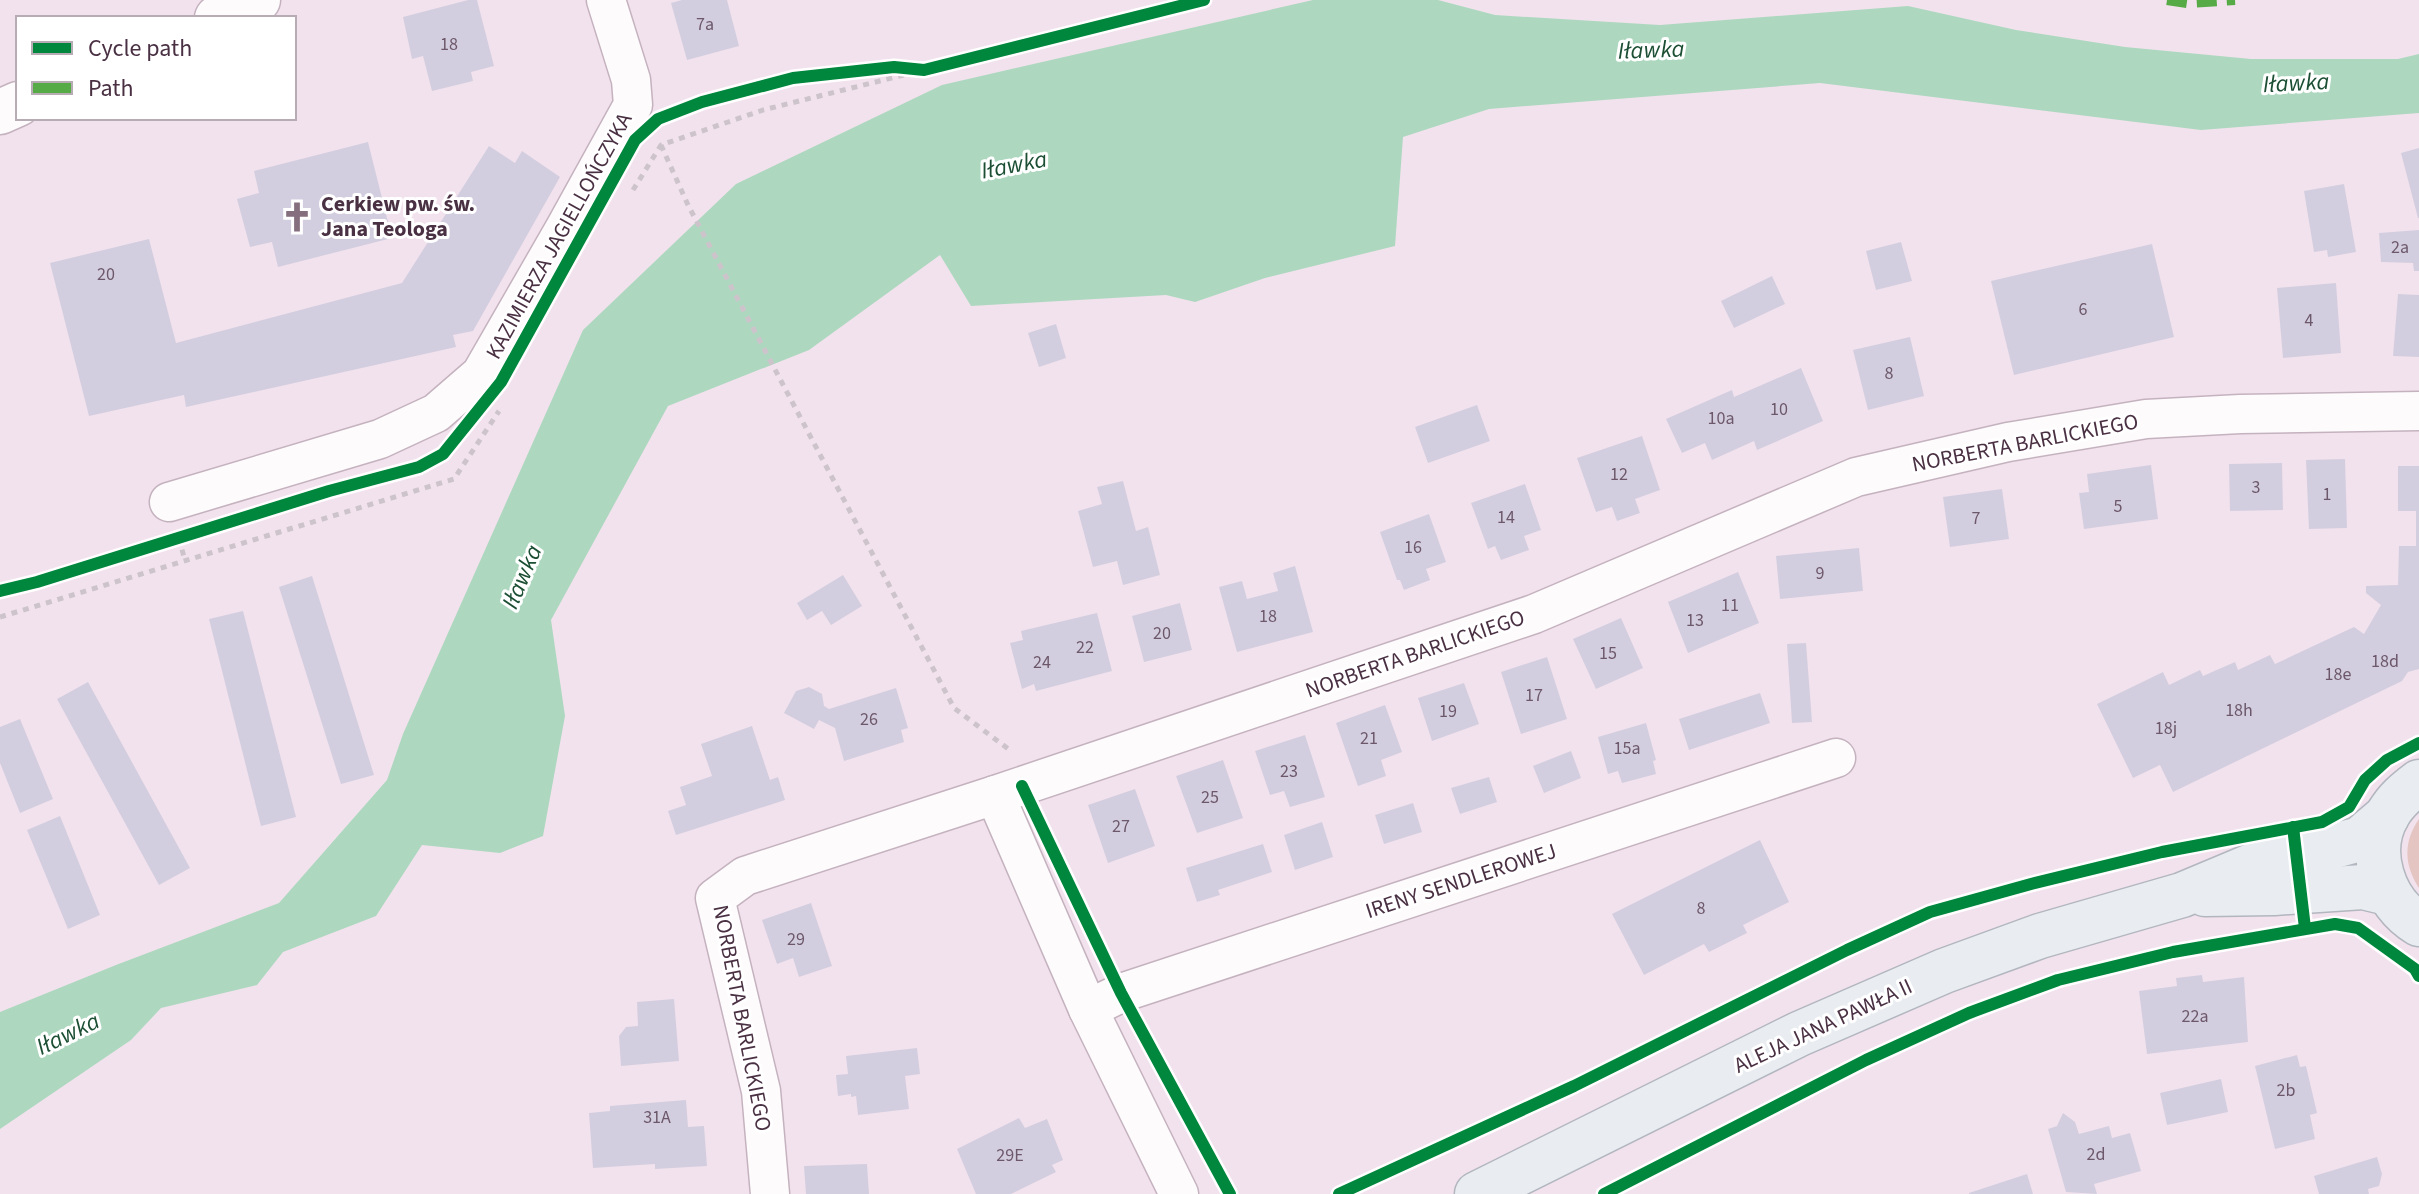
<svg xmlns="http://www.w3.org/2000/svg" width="2419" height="1194" font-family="'Source Sans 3',sans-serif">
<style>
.green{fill:#e4c5c2}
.water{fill:#add8bf}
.building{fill:#d3cedf}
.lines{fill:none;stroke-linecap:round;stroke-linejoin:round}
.minor-casing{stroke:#c5b2bf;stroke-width:41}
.tertiary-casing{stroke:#c5b2bf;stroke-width:47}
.primary-casing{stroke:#b2b6bf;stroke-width:47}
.path{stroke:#cdc4cb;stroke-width:5;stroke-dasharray:6 6;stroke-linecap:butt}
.minor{stroke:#fdfbfc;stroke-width:38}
.tertiary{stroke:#fdfbfc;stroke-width:44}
.primary{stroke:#e9edf1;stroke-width:44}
.quiet{stroke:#57ab47;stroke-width:10;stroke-dasharray:20 10;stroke-linecap:butt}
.cycleway-casing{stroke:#fff;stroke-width:17}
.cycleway{stroke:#00873e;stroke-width:12}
.labels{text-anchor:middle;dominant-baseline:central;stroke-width:6;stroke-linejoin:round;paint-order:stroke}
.number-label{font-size:18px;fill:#6c586a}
.poi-label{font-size:22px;font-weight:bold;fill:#4a3043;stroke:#fff;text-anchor:start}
.street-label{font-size:22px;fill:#4a3043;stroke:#fff}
.water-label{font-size:24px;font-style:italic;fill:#1b4e33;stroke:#fff}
</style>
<rect width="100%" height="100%" fill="#f2e2ed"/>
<path class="green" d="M2419,819V888C2404,865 2403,842 2419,819Z"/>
<path class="water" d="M1313,0H1438L1495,15L1660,25L1908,6L2016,30L2125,47L2251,59H2398L2419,54V113L2201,130L1820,83L1489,109L1403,137L1395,246L1265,278L1195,302L1166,295L971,306L940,255L809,350L668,406L551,620L565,716L543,836L500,853L422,845L376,916L283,952L257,985L161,1008L131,1040L0,1129V1012L116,965L279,903L387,780L403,734L583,330L736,184L942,85Z"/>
<g class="building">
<path d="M468,0H477L494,66L471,72L473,81L432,91L423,56L412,59L403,17Z"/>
<path d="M682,0H727L739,46L687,60L671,3Z"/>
<path d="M368,142L392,238L278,267L272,242L250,247L237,199L259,193L254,171Z"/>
<path d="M489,146L515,163L522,151L560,177L473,331L453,335L456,347L186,407L184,395L89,416L50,263L149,239L176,343L402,283Z"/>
<path d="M2419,148V218H2418L2401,153Z"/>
<path d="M2344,184L2356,252L2328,257L2327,250L2314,252L2304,191Z"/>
<path d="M2419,230V271H2414L2413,263L2381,262L2379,233Z"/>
<path d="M1901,242L1912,281L1876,290L1866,251Z"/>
<path d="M2152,244L2174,337L2014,375L1991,281Z"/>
<path d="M1772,276L1785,304L1734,328L1721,301Z"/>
<path d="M2336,283L2341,353L2283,358L2277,288Z"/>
<path d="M2398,294L2419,295V357L2393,356Z"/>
<path d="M1056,324L1066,358L1039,367L1028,333Z"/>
<path d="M1910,337L1924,396L1868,410L1853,350Z"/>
<path d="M1801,368L1823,421L1757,450L1754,441L1712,460L1705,443L1682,453L1666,419L1732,390L1734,397Z"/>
<path d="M1477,405L1490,441L1428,463L1415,427Z"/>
<path d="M1642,436L1660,490L1635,499L1640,513L1617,521L1612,507L1596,512L1577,458Z"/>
<path d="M2345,459L2347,528L2309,529L2306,460Z"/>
<path d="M2282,463L2283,510L2230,511L2229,464Z"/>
<path d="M2151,465L2158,519L2084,529L2079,493L2089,492L2087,474Z"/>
<path d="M2398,466H2419V669L2408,672L2402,681L2173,792L2160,765L2133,778L2097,704L2163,672L2169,685L2200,670L2203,676L2235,662L2238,670L2270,655L2275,664L2354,627L2364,634L2381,605L2366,593V586L2398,585L2399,546H2416V511H2398Z"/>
<path d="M1123,481L1136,531L1148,527L1160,575L1123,585L1117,561L1093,567L1078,511L1102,504L1097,487Z"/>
<path d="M1525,484L1541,530L1524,536L1529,550L1501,560L1495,546L1488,549L1471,503Z"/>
<path d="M2002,489L2009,539L1950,547L1943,497Z"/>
<path d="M1429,514L1446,562L1426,569L1430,580L1404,590L1400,580H1397L1380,532Z"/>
<path d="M1859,548L1863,591L1780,599L1776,556Z"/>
<path d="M1295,566L1313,632L1237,652L1219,587L1242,581L1247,599L1278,591L1273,573Z"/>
<path d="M1738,572L1759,623L1688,653L1668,602Z"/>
<path d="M843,575L862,606L831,625L822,611L807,620L797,603Z"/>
<path d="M312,576L374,775L341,784L279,587Z"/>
<path d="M1180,603L1192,650L1144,662L1132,616Z"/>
<path d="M243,611L296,817L261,826L209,619Z"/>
<path d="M1097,613L1112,671L1036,691L1034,684L1022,689L1010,643L1023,640L1021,631Z"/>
<path d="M1621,618L1643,668L1596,689L1573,639Z"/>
<path d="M1806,643L1812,722L1792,723L1787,644Z"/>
<path d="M1547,657L1567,719L1521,734L1501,672Z"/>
<path d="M88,682L190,868L159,885L57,699Z"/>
<path d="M1464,683L1479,724L1432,741L1418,698Z"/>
<path d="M809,687L822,694L824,706L829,709L896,688L908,728L901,730L904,742L844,761L835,728L819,720L814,729L784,713L796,691Z"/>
<path d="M1760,693L1770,723L1689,750L1679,719Z"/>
<path d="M1385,705L1402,752L1381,760L1386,776L1358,786L1336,723Z"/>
<path d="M20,719L53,799L20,813L0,763V727Z"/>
<path d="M1646,723L1656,760L1653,761L1656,774L1622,783L1618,771L1608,774L1598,737Z"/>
<path d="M752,726L770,780L778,777L785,800L676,835L668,811L686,805L680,787L712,776L701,744Z"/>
<path d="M1305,735L1325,797L1290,807L1284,791L1270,795L1255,751Z"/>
<path d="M1571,751L1581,778L1544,793L1533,766Z"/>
<path d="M1223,760L1243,818L1197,833L1176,776Z"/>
<path d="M1489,777L1497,802L1460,814L1451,788Z"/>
<path d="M1135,789L1155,846L1108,863L1088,805Z"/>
<path d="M1413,803L1422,832L1384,844L1375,815Z"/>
<path d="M60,816L100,915L68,929L27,830Z"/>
<path d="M1322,822L1333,857L1295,870L1284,835Z"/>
<path d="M1760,840L1789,902L1743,925L1747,933L1709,952L1704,944L1644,975L1612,914Z"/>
<path d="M1263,844L1272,872L1218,890L1220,895L1197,902L1186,868Z"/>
<path d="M811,903L832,966L799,977L793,958L777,964L762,920Z"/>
<path d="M2202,975L2203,982L2244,977L2248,1042L2147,1054L2139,991L2177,986L2176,978Z"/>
<path d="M674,999L679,1061L621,1066L619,1036L626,1027L638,1026L637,1002Z"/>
<path d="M917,1048L920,1074L905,1076L909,1109L858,1115L856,1096L851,1097V1094L838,1096L836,1075L848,1074L846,1056Z"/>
<path d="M2297,1055L2300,1067L2306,1066L2317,1113L2310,1115L2315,1139L2275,1149L2255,1066Z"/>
<path d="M2221,1079L2228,1112L2167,1125L2160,1093Z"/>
<path d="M686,1100L688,1127L704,1126L707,1166L655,1169V1164L593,1168L589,1113L610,1111V1106Z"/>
<path d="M2063,1113L2075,1122L2079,1134L2109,1126L2112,1138L2130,1133L2141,1171L2094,1184L2097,1194L2066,1192L2048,1129L2057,1126Z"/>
<path d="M1019,1118L1025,1128L1047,1119L1063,1160L1052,1165L1056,1172L1011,1194H976L957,1149Z"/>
<path d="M2377,1157L2382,1174L2379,1186L2368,1189L2369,1194H2319L2314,1176Z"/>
<path d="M867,1164L869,1194H806L804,1166Z"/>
<path d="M2027,1174L2033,1194H1969V1193Z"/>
</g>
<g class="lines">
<g class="minor-casing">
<g id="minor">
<path d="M169,502L380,439L436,413L481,374L565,228L633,105L631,80L606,0"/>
<path d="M995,795L1088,1009L1179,1194"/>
<path d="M1088,1009L1121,993L1836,758"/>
<path d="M770,1194L761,1091L715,898L745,876L995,795L1534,614L1856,477L2008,442L2146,419L2240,414L2419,411"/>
</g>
</g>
<g class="tertiary-casing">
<g id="tertiary">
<path d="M217,18L258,0"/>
<path d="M0,112L18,104"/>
</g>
</g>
<g class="primary-casing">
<g id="primary">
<path d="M2419,782C2407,791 2396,800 2388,814C2366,851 2383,903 2419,924"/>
<path d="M2205,894L2274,893L2363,887L2388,893"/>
<path d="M1477,1194L1799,1034L1944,971L2040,936L2182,895L2268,859L2323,849L2360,839L2387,816"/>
</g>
</g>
<g class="path">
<path d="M661,145L688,205L954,708L1011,751"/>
<path d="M633,190L661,145L763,110L924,70"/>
<path d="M179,538L185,561"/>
<path d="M0,617L454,479L499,411"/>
</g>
<use href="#minor" class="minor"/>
<use href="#tertiary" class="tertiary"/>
<use href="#primary" class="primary"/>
<path class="quiet" d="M2167,0L2187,3L2235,0"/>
<g class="cycleway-casing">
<g id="cycleway">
<path d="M0,591L37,582L329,491L419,467L443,454L501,382L635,140L658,119L702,102L793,78L894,67L924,70L1204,0"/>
<path d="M1022,786L1121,993L1230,1194"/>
<path d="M2293,827L2305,928"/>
<path d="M1339,1194L1574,1086L1847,950L1930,912L2031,884L2162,852L2322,822L2349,807L2365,780L2387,760L2419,743"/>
<path d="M1604,1194L1866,1060L1969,1013L2058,980L2173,952L2335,924L2358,928L2415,969L2419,976"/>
</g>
</g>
<use href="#cycleway" class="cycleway"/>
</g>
<defs>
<g id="church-bare" transform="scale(2.4)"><path d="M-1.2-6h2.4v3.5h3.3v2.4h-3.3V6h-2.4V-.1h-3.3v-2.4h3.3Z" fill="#856e7e" stroke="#fff" stroke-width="2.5" paint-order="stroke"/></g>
</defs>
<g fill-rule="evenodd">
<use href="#church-bare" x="297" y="217"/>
</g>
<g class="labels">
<g class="number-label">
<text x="705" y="24">7a</text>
<text x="449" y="44">18</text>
<text x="2400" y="247">2a</text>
<text x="106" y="274">20</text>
<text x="2083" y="309">6</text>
<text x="2309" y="320">4</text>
<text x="1889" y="373">8</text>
<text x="1779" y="409">10</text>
<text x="1721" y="418">10a</text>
<text x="1619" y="474">12</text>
<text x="2256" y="487">3</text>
<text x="2327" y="494">1</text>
<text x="2118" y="506">5</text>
<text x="1506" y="517">14</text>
<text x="1976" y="518">7</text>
<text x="1413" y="547">16</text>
<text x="1820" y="573">9</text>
<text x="1730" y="605">11</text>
<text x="1268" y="616">18</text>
<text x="1695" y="620">13</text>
<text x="1162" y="633">20</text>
<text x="1085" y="647">22</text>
<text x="1608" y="653">15</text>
<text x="2385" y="661">18d</text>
<text x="1042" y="662">24</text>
<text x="2338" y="674">18e</text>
<text x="1534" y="695">17</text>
<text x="2239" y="710">18h</text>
<text x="1448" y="711">19</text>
<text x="869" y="719">26</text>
<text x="2166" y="728">18j</text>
<text x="1369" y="738">21</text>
<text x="1627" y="748">15a</text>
<text x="1289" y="771">23</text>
<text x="1210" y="797">25</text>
<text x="1121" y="826">27</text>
<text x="1701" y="908">8</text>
<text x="796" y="939">29</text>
<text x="2195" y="1016">22a</text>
<text x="2286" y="1090">2b</text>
<text x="657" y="1117">31A</text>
<text x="2096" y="1154">2d</text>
<text x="1010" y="1155">29E</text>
</g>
<g class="poi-label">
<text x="321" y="204">Cerkiew pw. św.<tspan x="321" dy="25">Jana Teologa</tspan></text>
</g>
<g class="street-label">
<text transform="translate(559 236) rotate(-61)">KAZIMIERZA JAGIELLOŃCZYKA</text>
<text transform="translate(2025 443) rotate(-11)">NORBERTA BARLICKIEGO</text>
<text transform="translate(1415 654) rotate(-19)">NORBERTA BARLICKIEGO</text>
<text transform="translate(1461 881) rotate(-18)">IRENY SENDLEROWEJ</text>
<text transform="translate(742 1018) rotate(79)">NORBERTA BARLICKIEGO</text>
<text transform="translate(1823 1026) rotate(-25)">ALEJA JANA PAWŁA II</text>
</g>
<g class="water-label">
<text transform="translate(1651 50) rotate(-2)">Iławka</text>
<text transform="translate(2296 83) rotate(-3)">Iławka</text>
<text transform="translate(1014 165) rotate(-11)">Iławka</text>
<text transform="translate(522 577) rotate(-67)">Iławka</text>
<text transform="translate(68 1034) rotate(-26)">Iławka</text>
</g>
</g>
<rect x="16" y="16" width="280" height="104" fill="#ffffff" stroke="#b7acb4" stroke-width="2"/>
<rect x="32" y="42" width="40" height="12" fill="#00873e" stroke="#b7acb4" stroke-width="2"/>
<text x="88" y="56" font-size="24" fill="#4a3043">Cycle path</text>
<rect x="32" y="82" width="40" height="12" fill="#57ab47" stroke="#b7acb4" stroke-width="2"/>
<text x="88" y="96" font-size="24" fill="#4a3043">Path</text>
</svg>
